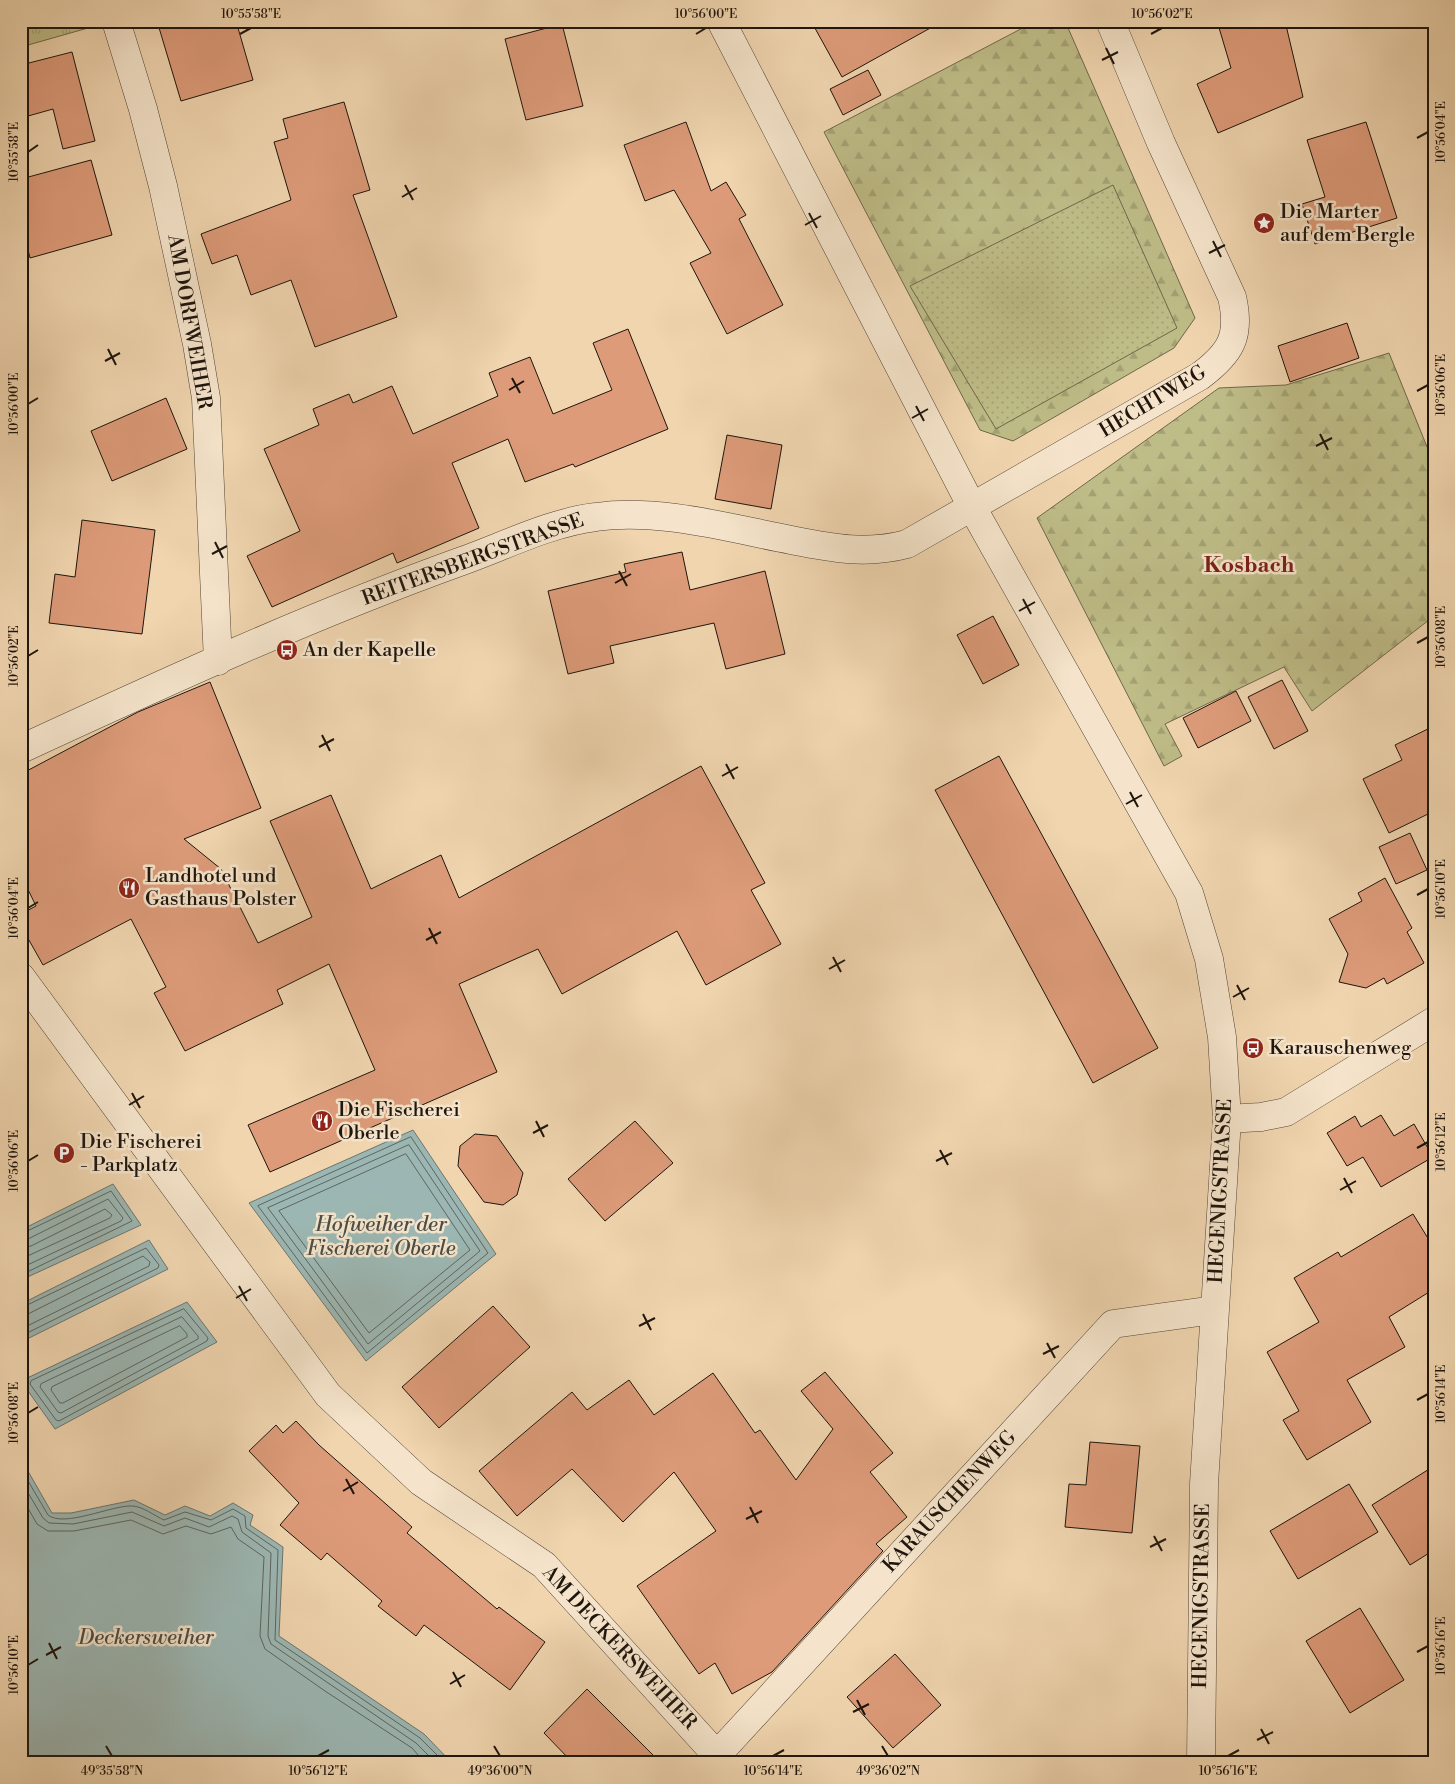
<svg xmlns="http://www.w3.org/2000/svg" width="1455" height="1784" font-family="'Libre Bodoni',serif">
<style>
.grass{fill:url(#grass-tufts);stroke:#6e684a}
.forest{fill:url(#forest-firs);stroke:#6e684a}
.park{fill:url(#park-dots);stroke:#6e684a}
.water{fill:#9cb7b3;stroke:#6a7671}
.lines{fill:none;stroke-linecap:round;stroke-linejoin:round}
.shore{stroke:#5d6660;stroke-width:1}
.building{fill:#dd9b79;stroke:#1e150d}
.minor-casing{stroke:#524536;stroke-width:29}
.minor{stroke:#f5e4cb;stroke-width:28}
.ticks{fill:none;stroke:#1e150d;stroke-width:2}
.labels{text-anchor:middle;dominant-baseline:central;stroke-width:5;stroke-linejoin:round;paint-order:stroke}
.poi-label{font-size:20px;fill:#1e150d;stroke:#f5e4cb;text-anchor:start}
.street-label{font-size:20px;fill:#1e150d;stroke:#f5e4cb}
.water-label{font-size:21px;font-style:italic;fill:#4a4e47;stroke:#f5e4cb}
.quarter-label{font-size:22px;font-weight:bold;fill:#7a1f14;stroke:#f5e4cb}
.neatline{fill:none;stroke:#1e150d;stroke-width:2}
.ticks-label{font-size:12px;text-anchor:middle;fill:#1e150d}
</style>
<defs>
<pattern id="grass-tufts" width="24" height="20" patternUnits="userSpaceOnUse" patternTransform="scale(1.25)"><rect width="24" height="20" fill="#bebc87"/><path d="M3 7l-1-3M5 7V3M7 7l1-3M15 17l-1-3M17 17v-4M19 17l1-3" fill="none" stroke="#a3a173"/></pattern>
<pattern id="forest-firs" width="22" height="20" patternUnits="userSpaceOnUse" patternTransform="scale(1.25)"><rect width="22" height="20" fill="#bebc87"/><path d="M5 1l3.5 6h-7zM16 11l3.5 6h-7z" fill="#a3a173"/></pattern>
<pattern id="park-dots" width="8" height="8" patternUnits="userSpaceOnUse" patternTransform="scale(1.25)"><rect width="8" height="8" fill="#bebc87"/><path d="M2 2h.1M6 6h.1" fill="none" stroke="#a3a173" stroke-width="1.8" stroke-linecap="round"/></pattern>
</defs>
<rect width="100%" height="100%" fill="#f0d5af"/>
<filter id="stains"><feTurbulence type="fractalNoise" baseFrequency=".004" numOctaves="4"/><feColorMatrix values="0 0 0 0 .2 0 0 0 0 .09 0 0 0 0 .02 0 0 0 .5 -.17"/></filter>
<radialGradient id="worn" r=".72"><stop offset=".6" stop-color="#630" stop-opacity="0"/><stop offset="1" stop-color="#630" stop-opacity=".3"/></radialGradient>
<path class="grass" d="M21,21H85L88,28L21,47Z"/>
<g class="forest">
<path d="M1036,21H1065L1195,318L1174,348L1013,441L980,430L824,132Z"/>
<path d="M1389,353L1434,464V616L1312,711L1284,667L1165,724L1182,756L1164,766L1037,518L1219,388L1286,385Z"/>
</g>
<path class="park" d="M1113,185L1177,328L996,429L910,286Z"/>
<g class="water">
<path d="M21,502L28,521L21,582Z"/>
<path d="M413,1130L496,1254L366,1361L249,1203Z"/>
<path d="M113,1184L141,1225L21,1280V1230Z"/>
<path d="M149,1240L168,1269L21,1342V1304Z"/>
<path d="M187,1302L217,1342L55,1429L21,1381Z"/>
<path d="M21,1459L52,1513H71L134,1500L165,1515L185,1506L210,1516L233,1503L253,1515L250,1525L283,1547L279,1636L424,1734L452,1763H21Z"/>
</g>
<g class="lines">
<g class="shore">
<path d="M411,1137L488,1253L367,1353L258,1206Z"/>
<path d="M409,1145L480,1251L368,1344L268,1208Z"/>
<path d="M406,1154L470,1250L369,1333L279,1211Z"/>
<path d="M21,1234L111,1191L132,1221L21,1275"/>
<path d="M21,1240L28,1239L108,1199L123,1218L121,1221L21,1268"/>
<path d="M21,1248L31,1246L105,1209L112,1215L110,1218L21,1259"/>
<path d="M21,1308L146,1248L159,1265L158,1268L21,1336"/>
<path d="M184,1309L208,1338L207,1341L59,1421L56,1420L30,1384L31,1381Z"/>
<path d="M21,1315L28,1314L143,1256L150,1262L149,1266L21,1329"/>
<path d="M182,1317L198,1336V1339L61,1413L58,1412L40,1387L41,1384Z"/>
<path d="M180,1326L187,1334V1337L63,1403H60L51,1390L52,1387Z"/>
<path d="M21,1469L48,1515C64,1528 112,1505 132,1506C142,1506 155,1516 164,1520L185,1512L211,1520L233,1509L245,1516L246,1528L278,1550L275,1640L420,1738L445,1763"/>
<path d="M21,1481L43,1518L49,1523L73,1524L132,1512L164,1526L185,1518L209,1527L232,1516L238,1519L242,1532L271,1553L268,1636L271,1644L416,1743L436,1763"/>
<path d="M21,1496L37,1524L48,1531H74L131,1520L163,1534L186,1526L211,1534L231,1527L238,1539L264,1557L260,1636L265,1649L325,1691L412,1748L425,1763"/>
</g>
</g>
<g class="building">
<path d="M157,21H236L253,80L181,101Z"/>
<path d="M811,21H943L842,77Z"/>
<path d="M1217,21H1285L1303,97L1218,133L1197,84L1231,68Z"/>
<path d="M562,24L583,106L526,120L505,39Z"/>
<path d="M72,52L95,141L63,149L53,109L21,118V65Z"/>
<path d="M868,70L881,95L843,115L830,89Z"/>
<path d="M344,102L370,190L353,195L397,317L315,347L291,280L251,295L237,255L212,264L201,234L291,200L274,142L288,138L283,119Z"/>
<path d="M686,122L711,191L726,182L746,215L739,219L783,305L727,334L690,263L711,253L674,190L645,201L624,145Z"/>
<path d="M1366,122L1397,218L1315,244L1302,204L1325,197L1307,140Z"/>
<path d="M91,160L112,235L30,258L26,242L21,243V179Z"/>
<path d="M1347,323L1359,358L1290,382L1278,346Z"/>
<path d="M628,329L668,429L575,467L573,464L525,482L508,439L452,463L479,528L397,563L393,553L272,607L247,556L300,531L264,449L319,425L313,409L349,394L353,403L392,386L413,434L498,396L489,373L530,357L553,414L612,390L593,343Z"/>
<path d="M166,398L187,449L112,481L91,431Z"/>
<path d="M727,435L782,445L771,509L715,499Z"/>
<path d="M82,520L155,530L142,634L49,623L55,574L75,577Z"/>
<path d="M682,552L690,590L765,571L785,654L726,669L714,623L610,646L614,663L568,674L548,591L626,572L624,564Z"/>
<path d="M993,616L1019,665L983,684L957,635Z"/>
<path d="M1282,680L1308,731L1274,749L1248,697Z"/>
<path d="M210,682L261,808L184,839L221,869L258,943L312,917L270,821L331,795L371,889L441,855L459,898L701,766L765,883L751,890L781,944L706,985L677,931L562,994L538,949L459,984L497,1072L270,1172L248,1125L375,1070L329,964L277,990L283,1004L185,1051L154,993L166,987L131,919L43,965L21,926V914L36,906L21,875V774L138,712Z"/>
<path d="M1236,691L1251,721L1198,748L1183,718Z"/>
<path d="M1434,726V828L1428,814L1389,833L1363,779L1402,760L1395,745Z"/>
<path d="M999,756L1158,1048L1093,1083L935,790Z"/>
<path d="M1410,833L1427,870L1396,884L1379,847Z"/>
<path d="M1385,878L1412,928L1407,932L1424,963L1387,984L1384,978L1366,988L1339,982L1348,954L1329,919L1362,901L1358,893Z"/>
<path d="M1381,1115L1394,1136L1414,1124L1433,1157L1381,1187L1363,1157L1347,1166L1327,1133L1355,1116L1361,1127Z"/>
<path d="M635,1121L673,1163L605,1221L568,1179Z"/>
<path d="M475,1134L497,1136L523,1173L517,1195L503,1205L484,1202L458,1166L460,1146Z"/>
<path d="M1413,1214L1434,1248V1289L1389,1317L1405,1347L1347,1380L1371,1422L1307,1460L1283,1420L1299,1411L1267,1352L1319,1322L1294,1278L1338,1252L1341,1257Z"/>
<path d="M493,1306L530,1347L439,1428L402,1387Z"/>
<path d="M825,1372L893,1453L870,1472L907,1517L876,1544L883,1551L772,1672L732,1694L715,1663L699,1674L637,1586L716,1531L674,1472L623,1522L572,1469L517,1516L479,1471L572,1392L587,1410L629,1380L654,1415L713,1373L755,1433L760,1430L796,1480L833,1429L801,1391Z"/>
<path d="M296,1421L319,1445L412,1527L407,1533L497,1609L499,1607L545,1642L510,1690L424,1625L416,1636L378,1606L382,1601L327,1553L321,1560L280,1525L299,1503L249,1451L276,1425L283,1433Z"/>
<path d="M1090,1442L1140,1446L1132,1533L1065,1527L1069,1484L1086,1485Z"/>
<path d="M1434,1466V1550L1410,1565L1372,1505Z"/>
<path d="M1349,1484L1378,1532L1298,1579L1270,1531Z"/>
<path d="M1360,1608L1404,1680L1350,1713L1306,1641Z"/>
<path d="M895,1654L941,1705L893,1748L847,1697Z"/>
<path d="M587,1689L661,1763H573L544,1733Z"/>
</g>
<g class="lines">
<g class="minor-casing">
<g id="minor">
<path d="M116,21L143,109L163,186L197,344L206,398L218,661"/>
<path d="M721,21L972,507L1189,893L1209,959L1222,1037L1227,1119L1204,1484L1201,1763"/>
<path d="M21,749C166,682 312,615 462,561C504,546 552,522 596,517C658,508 729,528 791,540C832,548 866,555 907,544L1200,376C1231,353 1241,336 1232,297L1161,143L1110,21"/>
<path d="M21,977L328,1395L421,1482L544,1565L724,1763"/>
<path d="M1227,1119L1261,1117L1286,1112L1434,1021"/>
<path d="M717,1755L1113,1324L1214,1310"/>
</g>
</g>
<use href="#minor" class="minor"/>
</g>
<path class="ticks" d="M240,34L251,28M696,34L706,28M1151,34L1162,28M1106,48L1114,64M1102,60L1118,52M1417,138L1428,132M28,152L38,145M405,185L413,200M402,197L417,188M809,213L817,228M805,225L821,216M1213,241L1221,257M1209,253L1225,245M108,349L116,365M105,361L120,353M512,378L520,393M509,390L524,381M1417,391L1428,385M28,404L38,398M916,406L924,421M912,418L928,409M1320,434L1328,450M1316,446L1332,438M215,542L223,558M212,554L227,546M619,571L627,586M615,583L631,574M1023,599L1031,614M1019,611L1035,602M1417,643L1428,637M28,656L38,650M322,735L330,751M319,747L334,739M726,764L734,779M722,776L738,767M1130,792L1138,807M1126,804L1142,795M1417,895L1428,889M28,908L38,902M429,928L437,944M426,940L441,932M833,957L841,972M829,969L845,960M1237,985L1245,1000M1233,997L1249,988M132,1093L140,1108M129,1105L144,1096M536,1121L544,1137M533,1133L548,1125M1417,1148L1428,1142M940,1150L948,1165M28,1161L38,1155M936,1161L952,1153M1344,1178L1352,1193M1340,1190L1356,1181M239,1286L247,1301M236,1298L251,1289M643,1314L651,1330M639,1326L655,1318M1047,1343L1055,1358M1043,1354L1059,1346M1417,1400L1428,1394M28,1413L38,1407M346,1479L354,1494M343,1491L358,1482M750,1507L758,1523M746,1519L762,1511M1154,1536L1162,1551M1150,1547L1166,1539M49,1643L57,1659M1417,1652L1428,1646M46,1655L61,1647M28,1665L38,1659M453,1672L461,1687M450,1684L465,1675M857,1700L865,1715M853,1712L869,1704M1261,1729L1269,1744M1257,1740L1273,1732M106,1746L112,1756M494,1746L500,1756M882,1746L888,1756M318,1756L329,1750M773,1756L784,1750M1228,1756L1239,1750"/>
<defs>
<g id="sight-disc" transform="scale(1.125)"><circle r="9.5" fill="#8f2418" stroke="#f5e4cb"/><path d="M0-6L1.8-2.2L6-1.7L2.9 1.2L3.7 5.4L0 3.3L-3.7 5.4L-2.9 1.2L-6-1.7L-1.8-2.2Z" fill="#fff"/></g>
<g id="bus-disc" transform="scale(1.125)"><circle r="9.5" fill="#8f2418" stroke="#f5e4cb"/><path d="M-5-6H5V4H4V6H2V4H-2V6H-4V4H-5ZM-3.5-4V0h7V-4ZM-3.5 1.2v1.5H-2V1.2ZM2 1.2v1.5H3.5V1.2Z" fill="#fff"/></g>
<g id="restaurant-disc" transform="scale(1.125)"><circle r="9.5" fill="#8f2418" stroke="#f5e4cb"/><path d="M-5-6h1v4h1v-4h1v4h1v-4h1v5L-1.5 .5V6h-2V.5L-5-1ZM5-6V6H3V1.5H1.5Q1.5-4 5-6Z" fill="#fff"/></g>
<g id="parking-disc" transform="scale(1.125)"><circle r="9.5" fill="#8f2418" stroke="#f5e4cb"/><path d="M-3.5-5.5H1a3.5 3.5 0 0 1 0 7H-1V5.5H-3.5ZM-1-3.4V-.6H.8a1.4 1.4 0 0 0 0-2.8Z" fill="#fff"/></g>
</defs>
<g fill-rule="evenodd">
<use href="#sight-disc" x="1264" y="223"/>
<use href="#bus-disc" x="287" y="650"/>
<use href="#restaurant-disc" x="129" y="888"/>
<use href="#bus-disc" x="1253" y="1048"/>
<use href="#restaurant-disc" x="322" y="1121"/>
<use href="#parking-disc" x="64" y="1153"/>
</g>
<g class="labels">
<g class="poi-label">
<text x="1280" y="212">Die Marter<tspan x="1280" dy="23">auf dem Bergle</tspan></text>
<text x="303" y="650">An der Kapelle</text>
<text x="145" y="876">Landhotel und<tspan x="145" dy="23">Gasthaus Polster</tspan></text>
<text x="1269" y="1048">Karauschenweg</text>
<text x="338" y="1110">Die Fischerei<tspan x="338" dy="23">Oberle</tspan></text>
<text x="80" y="1142">Die Fischerei<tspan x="80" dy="23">- Parkplatz</tspan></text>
</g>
<g class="street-label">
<text transform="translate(189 322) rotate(80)">AM DORFWEIHER</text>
<text transform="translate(1153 402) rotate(-31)">HECHTWEG</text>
<text transform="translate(473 560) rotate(-20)">REITERSBERGSTRASSE</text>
<text transform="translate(1221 1191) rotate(-87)">HEGENIGSTRASSE</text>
<text transform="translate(950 1502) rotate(-47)">KARAUSCHENWEG</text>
<text transform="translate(1202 1596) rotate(-89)">HEGENIGSTRASSE</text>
<text transform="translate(619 1648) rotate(47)">AM DECKERSWEIHER</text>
</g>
<g class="water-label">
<text x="381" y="1225">Hofweiher der<tspan x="381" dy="24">Fischerei Oberle</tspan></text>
<text x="146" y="1638">Deckersweiher</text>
</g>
<g class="quarter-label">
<text x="1249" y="565">Kosbach</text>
</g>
</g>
<rect width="1455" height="1784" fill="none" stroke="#f0d5af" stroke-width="55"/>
<rect x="28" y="28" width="1400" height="1728" class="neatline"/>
<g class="ticks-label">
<text x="251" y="18">10°55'58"E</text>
<text x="706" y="18">10°56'00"E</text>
<text x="1162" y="18">10°56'02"E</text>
<text transform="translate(1441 132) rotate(-90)" y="4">10°56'04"E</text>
<text transform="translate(14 152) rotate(-90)" y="4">10°55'58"E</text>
<text transform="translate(1441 385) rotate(-90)" y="4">10°56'06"E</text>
<text transform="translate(14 404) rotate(-90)" y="4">10°56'00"E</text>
<text transform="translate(1441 637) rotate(-90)" y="4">10°56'08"E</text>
<text transform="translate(14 656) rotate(-90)" y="4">10°56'02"E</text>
<text transform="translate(1441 889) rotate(-90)" y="4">10°56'10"E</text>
<text transform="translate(14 908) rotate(-90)" y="4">10°56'04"E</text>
<text transform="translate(1441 1142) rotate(-90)" y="4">10°56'12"E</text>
<text transform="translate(14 1161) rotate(-90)" y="4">10°56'06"E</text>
<text transform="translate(1441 1394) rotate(-90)" y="4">10°56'14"E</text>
<text transform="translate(14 1413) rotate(-90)" y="4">10°56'08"E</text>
<text transform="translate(1441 1646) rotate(-90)" y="4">10°56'16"E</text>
<text transform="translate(14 1665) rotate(-90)" y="4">10°56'10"E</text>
<text x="112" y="1775">49°35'58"N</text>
<text x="318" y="1775">10°56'12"E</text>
<text x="500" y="1775">49°36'00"N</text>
<text x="773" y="1775">10°56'14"E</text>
<text x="888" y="1775">49°36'02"N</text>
<text x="1228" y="1775">10°56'16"E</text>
</g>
<rect width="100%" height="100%" filter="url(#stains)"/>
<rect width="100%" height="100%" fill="url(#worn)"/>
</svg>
